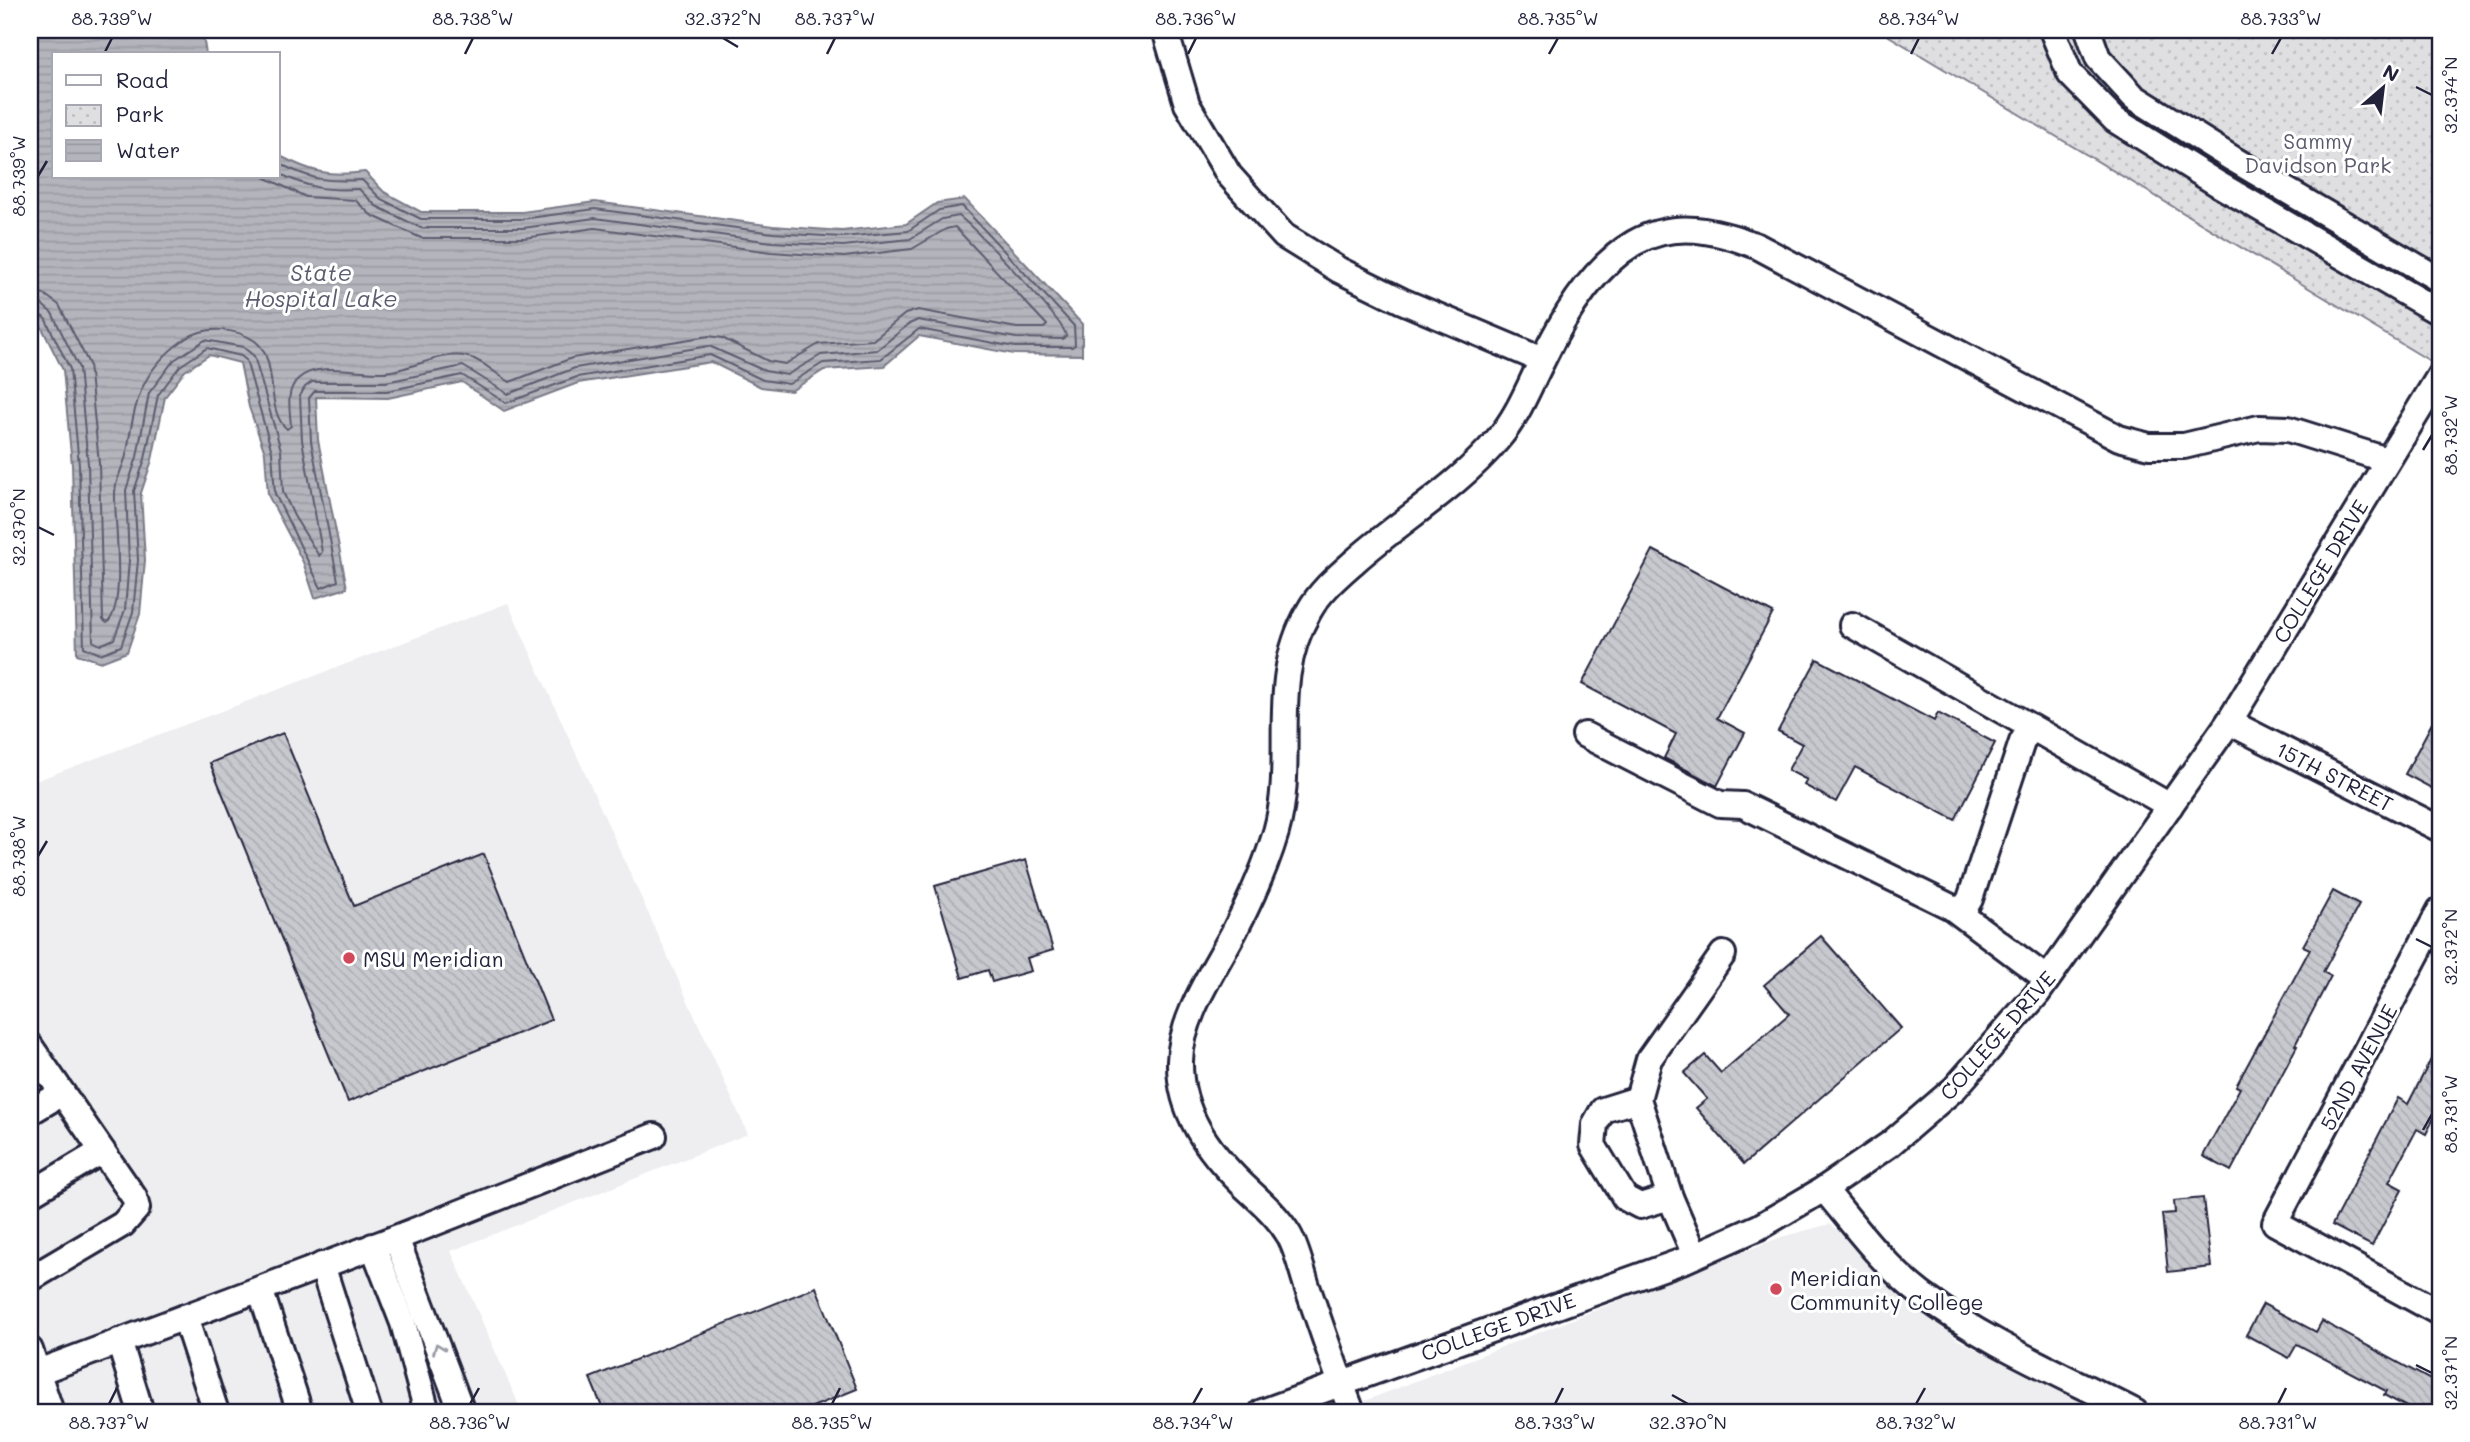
<svg xmlns="http://www.w3.org/2000/svg" width="2470" height="1442" font-family="Mali,sans-serif">
<style>
.built{fill:#eeeef1}
.park{fill:url(#park-dots);stroke:#80808e;stroke-width:2}
.water{fill:url(#water-rules);stroke:#7a7a88;stroke-width:2}
.lines{fill:none;stroke-linecap:round;stroke-linejoin:round}
.shore{stroke:#5c5c6f;stroke-width:2}
.building{fill:url(#building-back-hatch);stroke:#22223b;stroke-width:2}
.minor-casing{stroke:#22223b;stroke-width:30}
.minor{stroke:#fff;stroke-width:24}
.oneway{stroke:#9c9ca7}
.ticks{fill:none;stroke:#22223b;stroke-width:2.5}
.poi-dot{fill:#d1495b;stroke:#fff;stroke-width:2.5}
.labels{text-anchor:middle;dominant-baseline:central;stroke-width:6;stroke-linejoin:round;paint-order:stroke}
.park-label{font-size:21px;fill:#5b5b6d;stroke:#fff}
.street-label{font-size:21px;fill:#22223b;stroke:#fff}
.poi-label{font-size:21px;fill:#22223b;stroke:#fff;text-anchor:start}
.water-label{font-size:23px;font-style:italic;fill:#5c5c6f;stroke:#fff}
.neatline{fill:none;stroke:#22223b;stroke-width:2.5}
.ticks-label{font-size:18px;text-anchor:middle;fill:#22223b}
</style>
<defs>
<pattern id="park-dots" width="8" height="8" patternUnits="userSpaceOnUse" patternTransform="scale(1.75)"><rect width="8" height="8" fill="#dfdfe2"/><path d="M2 2h.1M6 6h.1" fill="none" stroke="#bfbfc3" stroke-width="1.8" stroke-linecap="round"/></pattern>
<pattern id="water-rules" width="6" height="5" patternUnits="userSpaceOnUse" patternTransform="scale(1.75)"><rect width="6" height="5" fill="#b4b4bc"/><path d="M0 2.5h6" fill="none" stroke="#9a9aa2"/></pattern>
<pattern id="building-back-hatch" width="6" height="6" patternUnits="userSpaceOnUse" patternTransform="scale(1.75)"><rect width="6" height="6" fill="#c8c8cf"/><path d="M-1 5l2 2M0 0l6 6M5-1l2 2" fill="none" stroke="#acacb3"/></pattern>
</defs>
<rect width="100%" height="100%" fill="#fff"/>
<filter id="ink" filterUnits="userSpaceOnUse"><feTurbulence type="fractalNoise" baseFrequency=".0143" numOctaves="2"/><feDisplacementMap in="SourceGraphic" scale="14" xChannelSelector="R" yChannelSelector="G"/><feConvolveMatrix kernelMatrix="1 2 1 2 8 2 1 2 1" color-interpolation-filters="sRGB"/></filter>
<g filter="url(#ink)">
<g class="built">
<path d="M508,603L748,1134L451,1251L522,1412H30V783Z"/>
<path d="M1830,1224L1958,1340L2102,1412H1337L1781,1237Z"/>
</g>
<path class="park" d="M1879,30H2440V345L2430,361Z"/>
<path class="water" d="M30,30H202L206,54H54V177H278V155C311,172 328,177 365,172L384,192L421,212H522L595,202L773,226L842,231L906,224L937,203L965,199L1082,324V355L1014,354L919,336L884,366L824,370L791,391L761,387L711,362L578,383L504,411L462,382L388,398L316,397L318,440L347,588L315,598L303,562L268,495L265,453L249,407L240,363L209,355L185,371L165,397L152,460L141,493L145,560L140,614L127,652L101,662L77,654L72,465L63,370L39,322L30,315Z"/>
<g class="lines">
<g class="shore">
<path d="M30,291L44,294L59,305L89,364L99,463L103,620L107,623C127,606 114,520 115,493C115,479 124,466 127,452C135,402 140,370 185,339C205,326 234,327 255,341C280,360 264,410 287,429L291,426C290,410 285,391 298,379C316,361 359,373 383,372C410,371 441,350 468,357C483,360 496,375 510,382L572,358L709,336L722,338L768,361L785,364L819,344L873,340L905,314L918,310L1017,328H1044L1047,325L955,227L946,229L912,249L844,257L771,252L595,228L524,238H421L371,215L355,200L306,197L264,177"/>
<path d="M30,301L40,303L52,313L79,368L88,464L93,641L100,645L114,639L125,610L129,560L126,490L137,457L149,393L174,360L205,340L243,347L254,356L281,450L283,492L294,516L319,556L322,552L302,440L300,396L305,387L312,382H386L463,366L508,394L575,368L709,346L765,371L787,375L821,355L877,350L909,324L918,320L1016,338L1063,339L1066,336C1066,322 975,229 959,216L942,219L910,239L843,246L772,242L595,218L523,228H421L376,206L359,189C325,191 309,188 278,173"/>
<path d="M30,310L45,318L70,369L79,465L84,647L100,654L121,646L133,612L138,560L134,491L145,459L158,395L180,366L207,348L241,356L246,360L272,452L275,494L321,588L338,581L311,441L309,398L315,391H387L462,375L506,403L577,377L710,355L763,380L789,384L823,363L881,359L919,329L1015,347H1072L1075,345L1074,326L962,206L939,210L908,231L842,237L773,233L595,209L522,219H421L381,199L362,180C324,182 313,180 278,163"/>
</g>
</g>
<g class="building">
<path d="M1653,550L1773,613L1717,718L1745,733L1717,786L1664,758L1676,734L1582,684Z"/>
<path d="M1817,659L1934,721L1938,713L1995,743L1955,820L1855,767L1836,802L1804,785L1807,780L1788,770L1802,744L1778,731Z"/>
<path d="M2440,708V780L2435,790L2405,774Z"/>
<path d="M283,733L354,906L484,854L551,1020L348,1102L210,763Z"/>
<path d="M1026,860L1053,950L1027,958L1031,971L992,982L988,970L962,978L935,886Z"/>
<path d="M2333,891L2359,905L2323,972L2331,976L2295,1045L2297,1046L2231,1171L2203,1156L2240,1088L2236,1086L2310,949L2303,946Z"/>
<path d="M1821,936L1901,1028L1744,1164L1696,1108L1707,1099L1684,1073L1705,1055L1721,1073L1789,1014L1764,985Z"/>
<path d="M2440,1042V1106L2426,1134L2417,1129L2389,1182L2402,1189L2372,1246L2332,1225L2398,1098L2408,1104Z"/>
<path d="M2203,1198L2211,1267L2168,1272L2162,1214L2175,1213L2174,1201Z"/>
<path d="M816,1287L857,1389L800,1412H604L590,1378Z"/>
<path d="M2263,1304L2316,1332L2322,1321L2440,1385V1412H2416L2384,1395L2386,1391L2297,1344L2289,1358L2246,1335Z"/>
</g>
<g class="lines">
<g class="minor-casing">
<g id="minor">
<path d="M1165,30L1187,104L1229,175L1284,236L1339,270L1402,301L1542,360"/>
<path d="M2052,30L2070,74L2115,120L2218,184L2440,313"/>
<path d="M2088,30L2098,58L2134,97L2233,159L2440,280"/>
<path d="M1852,625L2170,806"/>
<path d="M2229,722L2440,829"/>
<path d="M1585,735L1720,804L1743,805L1951,907L2047,979"/>
<path d="M2440,910L2275,1223L2440,1313"/>
<path d="M1961,914L1970,899L2022,742L2031,727"/>
<path d="M30,1046L134,1197L137,1208L123,1224L30,1279"/>
<path d="M1638,1099L1603,1110L1595,1124L1593,1145L1625,1198L1640,1206L1670,1197"/>
<path d="M30,1112L62,1093"/>
<path d="M1824,1189C1854,1225 1883,1265 1921,1294C1986,1343 2063,1375 2135,1412"/>
<path d="M30,1194L102,1151"/>
<path d="M396,1238L462,1412"/>
<path d="M373,1246L403,1323L427,1412"/>
<path d="M1695,1255L1670,1197L1638,1099L1649,1059L1723,954"/>
<path d="M322,1265L369,1412"/>
<path d="M260,1289L300,1412"/>
<path d="M185,1317L216,1412"/>
<path d="M119,1341L141,1412"/>
<path d="M30,1350L51,1412"/>
<path d="M38,1372L396,1238L654,1136"/>
<path d="M1262,1412L1685,1260L1759,1227L1824,1189L1890,1144L1955,1088L2037,994L2229,722L2440,375"/>
<path d="M1352,1412C1336,1372 1323,1332 1309,1292C1302,1273 1298,1251 1289,1235C1277,1215 1259,1200 1243,1185C1208,1151 1179,1112 1180,1061C1181,1016 1215,969 1235,930C1251,899 1266,866 1276,832C1297,758 1267,683 1309,611C1320,591 1338,576 1355,561C1401,520 1458,487 1498,439C1518,416 1528,388 1542,361C1562,319 1593,267 1634,243C1674,220 1716,230 1757,246L2119,438L2149,446H2184L2259,428L2288,429L2387,460"/>
</g>
</g>
<use href="#minor" class="minor"/>
</g>
<defs><path id="oneway-chevron" d="M-2-3.5L2.5 0L-2 3.5" fill="none" stroke-width="1.6" stroke-linecap="round" stroke-linejoin="round" transform="scale(1.75)"/></defs>
<use class="oneway" href="#oneway-chevron" transform="translate(438 1348) rotate(-111)"/>
</g>
<path class="ticks" d="M723,38L738,47M104,54L112,38M465,54L473,38M827,54L835,38M1188,54L1196,38M1549,54L1558,38M1911,54L1919,38M2272,54L2281,38M2416,87L2432,95M38,176L47,161M2423,450L2432,435M38,527L54,535M38,856L47,841M2416,939L2432,947M2423,1130L2432,1114M2416,1365L2432,1373M1672,1395L1688,1404M109,1404L117,1388M470,1404L479,1388M832,1404L840,1388M1193,1404L1202,1388M1555,1404L1563,1388M1916,1404L1925,1388M2278,1404L2286,1388"/>
<g class="poi-dot">
<circle cx="349" cy="958" r="7"/>
<circle cx="1776" cy="1289" r="7"/>
</g>
<g class="labels">
<g class="park-label">
<text x="2318" y="140">Sammy<tspan x="2318" dy="24">Davidson Park</tspan></text>
</g>
<g class="street-label">
<text transform="translate(2320 571) rotate(-59)">COLLEGE DRIVE</text>
<text transform="translate(2335 776) rotate(27)">15TH STREET</text>
<text transform="translate(1997 1035) rotate(-49)">COLLEGE DRIVE</text>
<text transform="translate(2358 1067) rotate(-62)">52ND AVENUE</text>
<text transform="translate(1498 1326) rotate(-20)">COLLEGE DRIVE</text>
</g>
<g class="poi-label">
<text x="363" y="958">MSU Meridian</text>
<text x="1790" y="1277">Meridian<tspan x="1790" dy="24">Community College</tspan></text>
</g>
<g class="water-label">
<text x="321" y="272">State<tspan x="321" dy="26">Hospital Lake</tspan></text>
</g>
</g>
<rect width="2470" height="1442" fill="none" stroke="#fff" stroke-width="77"/>
<rect x="52" y="52" width="228" height="126" fill="#ffffff" stroke="#a7a7b1" stroke-width="2"/>
<rect x="66" y="75" width="35" height="10" fill="#ffffff" stroke="#a7a7b1" stroke-width="2"/>
<text x="116" y="88" font-size="21" fill="#22223b">Road</text>
<rect x="66" y="105" width="35" height="21" fill="url(#park-dots)" stroke="#a7a7b1" stroke-width="2"/>
<text x="116" y="122" font-size="21" fill="#22223b">Park</text>
<rect x="66" y="140" width="35" height="21" fill="url(#water-rules)" stroke="#a7a7b1" stroke-width="2"/>
<text x="116" y="158" font-size="21" fill="#22223b">Water</text>
<g transform="translate(2383 88) rotate(28)" stroke="#ffffff" stroke-width="5" paint-order="stroke">
<path d="M0-5L12 26L0 18L-12 26Z" fill="#22223b"/>
<text y="-10" font-size="19" font-weight="bold" text-anchor="middle" fill="#22223b">N</text>
</g>
<rect x="38" y="38" width="2394" height="1366" class="neatline"/>
<g class="ticks-label">
<text x="112" y="25">88.739°W</text>
<text x="473" y="25">88.738°W</text>
<text x="723" y="25">32.372°N</text>
<text x="835" y="25">88.737°W</text>
<text x="1196" y="25">88.736°W</text>
<text x="1558" y="25">88.735°W</text>
<text x="1919" y="25">88.734°W</text>
<text x="2281" y="25">88.733°W</text>
<text transform="translate(2451 95) rotate(-90)" y="6">32.374°N</text>
<text transform="translate(19 176) rotate(-90)" y="6">88.739°W</text>
<text transform="translate(2451 435) rotate(-90)" y="6">88.732°W</text>
<text transform="translate(19 527) rotate(-90)" y="6">32.370°N</text>
<text transform="translate(19 856) rotate(-90)" y="6">88.738°W</text>
<text transform="translate(2451 947) rotate(-90)" y="6">32.372°N</text>
<text transform="translate(2451 1114) rotate(-90)" y="6">88.731°W</text>
<text transform="translate(2451 1373) rotate(-90)" y="6">32.371°N</text>
<text x="109" y="1429">88.737°W</text>
<text x="470" y="1429">88.736°W</text>
<text x="832" y="1429">88.735°W</text>
<text x="1193" y="1429">88.734°W</text>
<text x="1555" y="1429">88.733°W</text>
<text x="1688" y="1429">32.370°N</text>
<text x="1916" y="1429">88.732°W</text>
<text x="2278" y="1429">88.731°W</text>
</g>
</svg>
